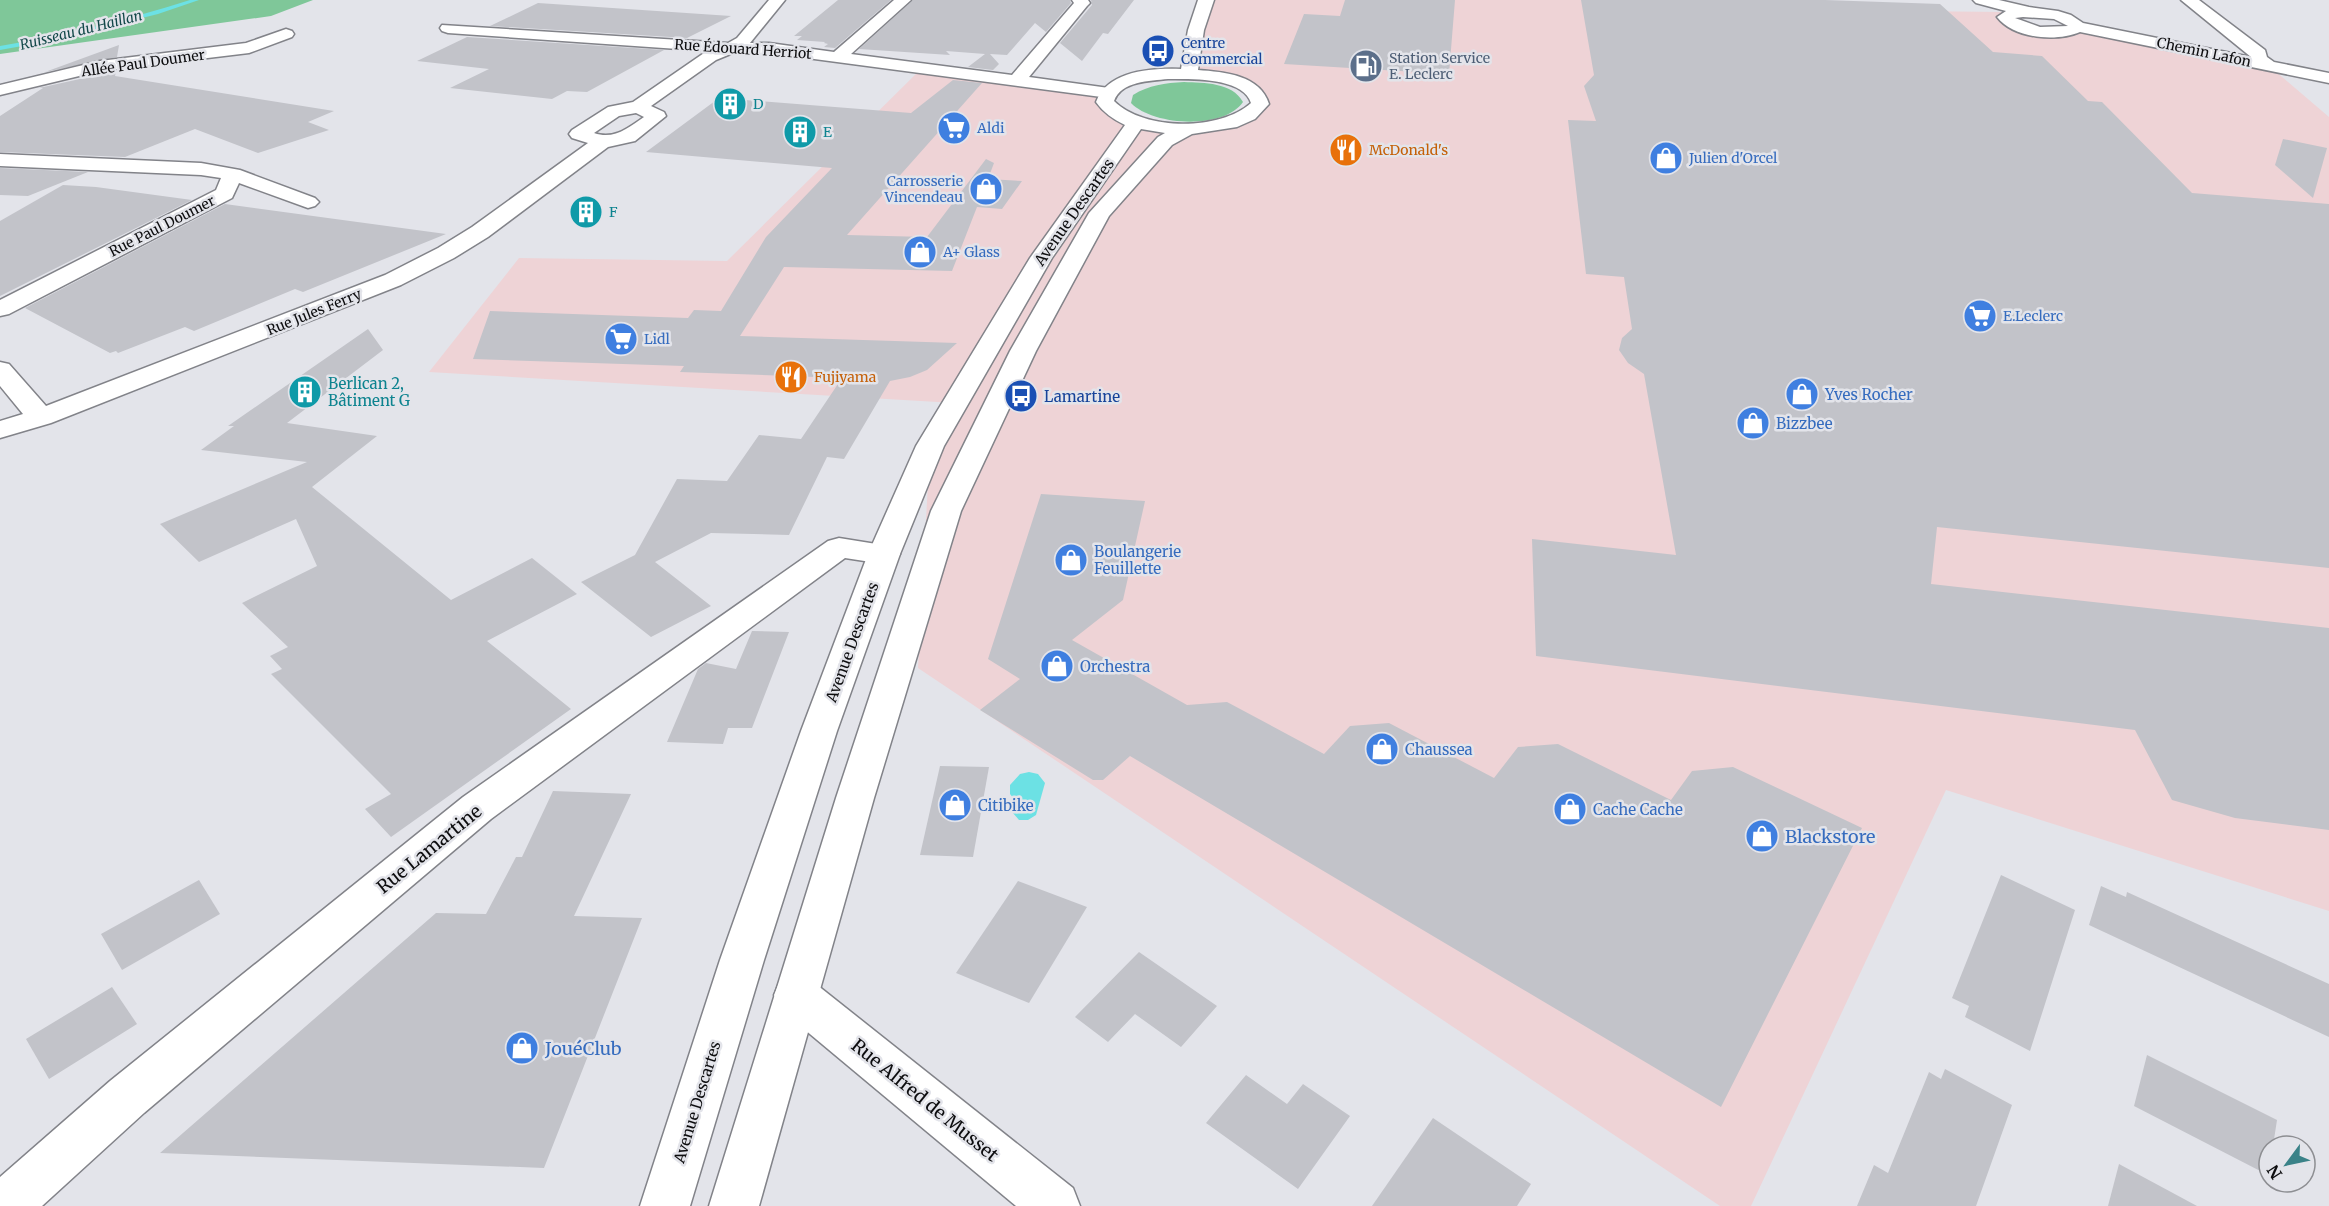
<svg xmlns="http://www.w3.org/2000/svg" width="2329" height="1206" font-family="Merriweather,serif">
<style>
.commercial{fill:#eed3d6}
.green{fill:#7fc799}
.water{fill:#6ce1e4}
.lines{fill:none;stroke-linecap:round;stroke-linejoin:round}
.stream{fill:#6ce1e4;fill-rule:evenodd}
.building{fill:#c2c3c9}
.minor-casing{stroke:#828389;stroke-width:3}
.major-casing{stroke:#828389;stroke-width:3}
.minor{fill:#fff;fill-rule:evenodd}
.major{fill:#fff;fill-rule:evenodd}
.labels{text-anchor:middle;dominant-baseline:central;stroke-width:5;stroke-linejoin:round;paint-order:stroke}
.far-water-label{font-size:14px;font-style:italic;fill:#124849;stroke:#e3e4ea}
.far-transit-label{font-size:14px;fill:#164399;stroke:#e3e4ea;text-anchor:start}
.far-street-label{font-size:14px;fill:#0d0d0f;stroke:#e3e4ea}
.far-service-label{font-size:14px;fill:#4e5e75;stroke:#e3e4ea;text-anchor:start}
.far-culture-label{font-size:14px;fill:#0d838f;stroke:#e3e4ea;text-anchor:start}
.far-shop-label{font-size:14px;fill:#366cbe;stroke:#e3e4ea;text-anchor:start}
.far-food-label{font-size:14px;fill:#c56008;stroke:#e3e4ea;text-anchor:start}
.street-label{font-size:15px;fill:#0d0d0f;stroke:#e3e4ea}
.culture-label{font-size:15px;fill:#0d838f;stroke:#e3e4ea;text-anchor:start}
.shop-label{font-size:15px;fill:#366cbe;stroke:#e3e4ea;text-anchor:start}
.transit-label{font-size:15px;fill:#164399;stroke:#e3e4ea;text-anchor:start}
.near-shop-label{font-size:18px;fill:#366cbe;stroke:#e3e4ea;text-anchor:start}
.near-street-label{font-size:18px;fill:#0d0d0f;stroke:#e3e4ea}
</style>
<rect width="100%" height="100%" fill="#e3e4ea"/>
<path class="commercial" d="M1206,0H1685L1905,11L2004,12L1998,16L2002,22L2024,29L2080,26L2268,65L2329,117V911L1946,790L1751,1206H1720L918,668L930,446L955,403L429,372L519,258L727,261L924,66L1106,97L1136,123L1210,127L1256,110L1247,86L1189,74Z"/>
<g class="green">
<path d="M0,0H313L271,16L0,54Z"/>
<path d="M1184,82C1204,83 1232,82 1243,102C1224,130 1153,126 1131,103L1133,95C1149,85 1165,83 1184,82Z"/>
</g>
<path class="water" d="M1029,772L1038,774L1045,783L1036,815L1028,820H1019L1012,812L1014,799L1010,794V785L1020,774Z"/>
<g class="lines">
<path class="stream" d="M190,0H199L158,14L50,41L0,50V46C64,35 128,20 190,0Z"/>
</g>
<g class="building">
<path d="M838,0H891L835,48L824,47L828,44L824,43L825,42L797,40L802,36H794Z"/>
<path d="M913,0H1070L1071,3L1046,32L1035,23L1007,55L990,54L999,64L993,70L968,67L985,54L946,51L950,55L859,49Z"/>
<path d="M1091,0H1134L1108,34L1103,33L1082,61L1060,43L1092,5Z"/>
<path d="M1345,0H1455L1449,74L1284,64L1304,14L1340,16Z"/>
<path d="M1581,0H1825L1940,4L1993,52L2042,56L2088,101L2102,102L2192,193L2329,204V568L1937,527L1931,584L2329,628V830L2235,818L2172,800L2135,730L1536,656L1532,539L1676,555L1644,374L1628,363L1619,350L1622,338L1632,329L1624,277L1586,274L1568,120L1596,121L1584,86L1594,75Z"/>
<path d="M538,3L553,4L731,16L687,38L490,26Z"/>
<path d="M467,37L664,50L587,92L567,91L552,99L450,88L489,69L417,61Z"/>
<path d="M119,45L117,57L45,72Z"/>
<path d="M116,71L115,76L334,111L308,122L329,130L258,153L195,129L125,157L0,152V116L43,88H39Z"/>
<path d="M953,80L982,83L847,235L927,237L986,159L994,163L988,179L1022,181L1002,209L977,207L952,271L784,267L740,336L957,343L927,370L910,377L890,381L844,459L827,457L789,535L711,533L655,562L711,606L651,637L581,582L635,555L677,479L727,481L759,435L801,439L842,378L680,372L684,366L473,359L490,311L688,318L694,310L721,311L766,237L832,168L646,152L719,98L911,113Z"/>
<path d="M2283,139L2327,148L2313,198L2275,165Z"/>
<path d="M0,168L88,172L28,196L0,195Z"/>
<path d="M63,185L96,187L192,200L0,296V221Z"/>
<path d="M225,204L446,234L303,292L295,289L194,331L185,327L118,353L116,351L110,353L25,308Z"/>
<path d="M368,329L383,350L287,423L377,436L312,487L451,600L532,558L577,594L487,641L571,709L391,837L365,809L391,794L271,674L282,669L270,656L288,647L242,603L317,566L296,519L199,562L160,524L307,462L201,450L234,426H228Z"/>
<path d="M1041,494L1145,501L1123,600L1072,640L1187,705L1227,702L1324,754L1350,726L1389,723L1494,778L1518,747L1558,744L1671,800L1692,771L1733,767L1862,828L1721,1107L1130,756L1103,780H1093L980,710L1020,679L988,659Z"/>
<path d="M752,631L789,632L752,728H728L723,744L667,742L698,669L706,663L736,669Z"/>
<path d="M940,766L989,767L973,857L920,855Z"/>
<path d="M553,791L631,794L574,916L642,918L544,1168L160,1153L436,913L486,914L516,857H522Z"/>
<path d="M2001,875L2075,910L2030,1051L1965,1017L1969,1006L1952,998Z"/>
<path d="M199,880L220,914L122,970L101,934Z"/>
<path d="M1018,881L1087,907L1029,1003L956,973Z"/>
<path d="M2101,886L2126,897L2127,892L2329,984V1037L2089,925Z"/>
<path d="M1139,952L1217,1006L1181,1047L1135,1014L1108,1042L1075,1017Z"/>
<path d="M112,987L137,1024L49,1079L26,1039Z"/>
<path d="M2147,1055L2277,1120L2273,1146H2269L2268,1175L2134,1106Z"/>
<path d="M1945,1069L2012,1105L1976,1206H1857L1874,1165L1888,1173L1929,1072L1941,1079Z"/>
<path d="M1246,1075L1287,1104L1303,1084L1350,1116L1298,1189L1206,1123Z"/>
<path d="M1433,1118L1531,1184L1517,1206H1372Z"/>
<path d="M2119,1164L2197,1206H2108Z"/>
</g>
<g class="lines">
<g class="minor-casing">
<g id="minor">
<path d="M769,0H785L750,43H769L834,52L894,0H911L851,54L1012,75L1074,3L1072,0H1088L1090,3L1087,6L1029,77L1109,88L1115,89L1118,93L1115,97L1109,98L769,53H733L716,60L651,106L664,112L666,116L635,141L608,147L488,237L454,258L401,285L51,423L0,438V421L23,414L0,386V362L9,364L46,406L385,275L438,248L472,227L588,143L572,138L569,134L572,130L608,107L633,102L707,51L448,33L442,31L440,28L442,25L728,43L737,38ZM636,113L644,117C628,128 614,140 594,133L619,116Z"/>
<path d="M1973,0H1999L2029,7L2058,11L2071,15L2083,23L2251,57L2181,0H2199L2265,50L2267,57L2274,62L2329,73V83L2080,32C2057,42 2014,39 1997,17L2006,11L1976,3ZM2023,17L2054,19L2068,26L2040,27L2015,18Z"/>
<path d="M286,29L292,31L294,34L292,37L249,53L100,71L0,95V85L100,61L246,43Z"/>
<path d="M0,154L201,163L240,170L315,198L319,202L315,206L308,208L239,183L232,198L9,314L0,316V300L216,190L221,178L201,175L0,166Z"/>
<path d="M839,538L895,547L900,554L895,561L884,564L845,558L491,819L144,1113L42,1206H0V1177L110,1081L463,797L828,541Z"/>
<path d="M796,976L812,981L1073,1188L1080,1206H1016L780,1009L774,995L780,981Z"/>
</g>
</g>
<g class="major-casing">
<path id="major" d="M1198,0H1214L1204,30L1198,70C1225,72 1260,75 1269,104L1255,119L1237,127L1192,134L1172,145L1109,216L1036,351L961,511L874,798L759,1206H709L836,798L931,511L1010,351L1089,213L1158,137L1165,133L1141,129L1052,258L944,446L900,554L837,731L764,960L690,1206H640L720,960L801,731L868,554L916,446L1030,258L1125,125C1113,119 1104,113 1096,102C1108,70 1152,68 1181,69L1188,30ZM1168,79C1190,79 1243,77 1251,103C1220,131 1144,131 1114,101C1121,81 1150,81 1168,79Z"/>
</g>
<use href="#minor" class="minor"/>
<use href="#major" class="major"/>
</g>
<defs>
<g id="bus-disc" transform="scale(1.725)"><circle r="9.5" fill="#1a4fb4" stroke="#e3e4ea"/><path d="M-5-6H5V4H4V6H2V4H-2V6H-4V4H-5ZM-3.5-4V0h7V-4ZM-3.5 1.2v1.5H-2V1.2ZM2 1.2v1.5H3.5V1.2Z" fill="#fff"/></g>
<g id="fuel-disc" transform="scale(1.725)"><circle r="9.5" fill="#5c6f8a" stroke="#e3e4ea"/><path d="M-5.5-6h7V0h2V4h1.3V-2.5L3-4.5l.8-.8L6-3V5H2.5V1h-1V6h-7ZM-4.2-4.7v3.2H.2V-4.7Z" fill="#fff"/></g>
<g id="building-disc" transform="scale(1.725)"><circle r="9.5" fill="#0f9aa8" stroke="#e3e4ea"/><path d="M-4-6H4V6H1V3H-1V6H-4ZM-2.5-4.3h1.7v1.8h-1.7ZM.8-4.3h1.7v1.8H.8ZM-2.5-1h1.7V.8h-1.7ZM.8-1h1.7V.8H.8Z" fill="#fff"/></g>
<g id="supermarket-disc" transform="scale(1.725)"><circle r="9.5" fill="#3f7fe0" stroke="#e3e4ea"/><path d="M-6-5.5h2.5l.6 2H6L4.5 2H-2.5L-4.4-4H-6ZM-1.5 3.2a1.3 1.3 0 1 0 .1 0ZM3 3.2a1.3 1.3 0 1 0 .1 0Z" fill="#fff"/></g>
<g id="restaurant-disc" transform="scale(1.725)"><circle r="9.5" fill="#e8710a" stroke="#e3e4ea"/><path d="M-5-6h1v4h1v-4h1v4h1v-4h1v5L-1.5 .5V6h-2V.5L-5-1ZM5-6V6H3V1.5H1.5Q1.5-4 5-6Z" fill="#fff"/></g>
<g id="shop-disc" transform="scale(1.725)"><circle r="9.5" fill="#3f7fe0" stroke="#e3e4ea"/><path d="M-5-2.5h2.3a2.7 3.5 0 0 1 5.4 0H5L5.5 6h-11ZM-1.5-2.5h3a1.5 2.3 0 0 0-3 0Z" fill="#fff"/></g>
</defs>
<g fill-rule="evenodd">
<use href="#bus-disc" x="1158" y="51"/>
<use href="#fuel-disc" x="1366" y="66"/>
<use href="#building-disc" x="730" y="104"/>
<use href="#supermarket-disc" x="954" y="128"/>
<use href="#building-disc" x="800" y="132"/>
<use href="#restaurant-disc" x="1346" y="150"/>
<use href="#shop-disc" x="1666" y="158"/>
<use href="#shop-disc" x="986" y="189"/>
<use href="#building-disc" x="586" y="212"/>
<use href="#shop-disc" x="920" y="252"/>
<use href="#supermarket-disc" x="1980" y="316"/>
<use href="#supermarket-disc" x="621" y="339"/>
<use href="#restaurant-disc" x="791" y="377"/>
<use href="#building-disc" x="305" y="392"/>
<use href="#shop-disc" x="1802" y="394"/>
<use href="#bus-disc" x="1021" y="396"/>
<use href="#shop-disc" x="1753" y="423"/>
<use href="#shop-disc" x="1071" y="560"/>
<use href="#shop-disc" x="1057" y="666"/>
<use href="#shop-disc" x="1382" y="749"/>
<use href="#shop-disc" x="955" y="805"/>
<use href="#shop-disc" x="1570" y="809"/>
<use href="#shop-disc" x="1762" y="836"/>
<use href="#shop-disc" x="522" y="1048"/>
</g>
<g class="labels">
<g class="far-water-label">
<text transform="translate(81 30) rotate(-14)">Ruisseau du Haillan</text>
</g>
<g class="far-transit-label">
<text x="1181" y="43">Centre<tspan x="1181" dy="16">Commercial</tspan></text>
</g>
<g class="far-street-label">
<text transform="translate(743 49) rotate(4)">Rue Édouard Herriot</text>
<text transform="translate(2204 52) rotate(12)">Chemin Lafon</text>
<text transform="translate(143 63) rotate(-8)">Allée Paul Doumer</text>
<text transform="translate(162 226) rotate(-27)">Rue Paul Doumer</text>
<text transform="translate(314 312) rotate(-22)">Rue Jules Ferry</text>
</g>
<g class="far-service-label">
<text x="1389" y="58">Station Service<tspan x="1389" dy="16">E. Leclerc</tspan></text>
</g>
<g class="far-culture-label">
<text x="753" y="104">D</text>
<text x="823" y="132">E</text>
<text x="609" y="212">F</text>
</g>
<g class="far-shop-label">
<text x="977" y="128">Aldi</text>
<text x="1689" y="158">Julien d'Orcel</text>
<text x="963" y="181" text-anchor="end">Carrosserie<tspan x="963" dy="16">Vincendeau</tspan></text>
<text x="943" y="252">A+ Glass</text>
<text x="2003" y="316">E.Leclerc</text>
<text x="644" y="339">Lidl</text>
</g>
<g class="far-food-label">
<text x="1369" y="150">McDonald's</text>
<text x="814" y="377">Fujiyama</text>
</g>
<g class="street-label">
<text transform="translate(1074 212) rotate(-55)">Avenue Descartes</text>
<text transform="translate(852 642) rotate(-70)">Avenue Descartes</text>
<text transform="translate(697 1102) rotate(-73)">Avenue Descartes</text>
</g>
<g class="culture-label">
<text x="328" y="383">Berlican 2,<tspan x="328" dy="17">Bâtiment G</tspan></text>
</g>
<g class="shop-label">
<text x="1825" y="394">Yves Rocher</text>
<text x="1776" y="423">Bizzbee</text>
<text x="1094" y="551">Boulangerie<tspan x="1094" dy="17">Feuillette</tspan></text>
<text x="1080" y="666">Orchestra</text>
<text x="1405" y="749">Chaussea</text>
<text x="978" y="805">Citibike</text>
<text x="1593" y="809">Cache Cache</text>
</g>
<g class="transit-label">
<text x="1044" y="396">Lamartine</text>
</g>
<g class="near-shop-label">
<text x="1785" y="836">Blackstore</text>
<text x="545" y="1048">JouéClub</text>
</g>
<g class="near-street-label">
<text transform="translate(429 849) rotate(-39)">Rue Lamartine</text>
<text transform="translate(925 1100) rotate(39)">Rue Alfred de Musset</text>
</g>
</g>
<g transform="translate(2287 1164) rotate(237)"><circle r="28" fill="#e3e4ea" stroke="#8d8e92" stroke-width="1.5"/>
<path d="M0-4.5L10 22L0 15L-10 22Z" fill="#3a8288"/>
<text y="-9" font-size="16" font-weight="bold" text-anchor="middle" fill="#0d0d0f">N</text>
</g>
</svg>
